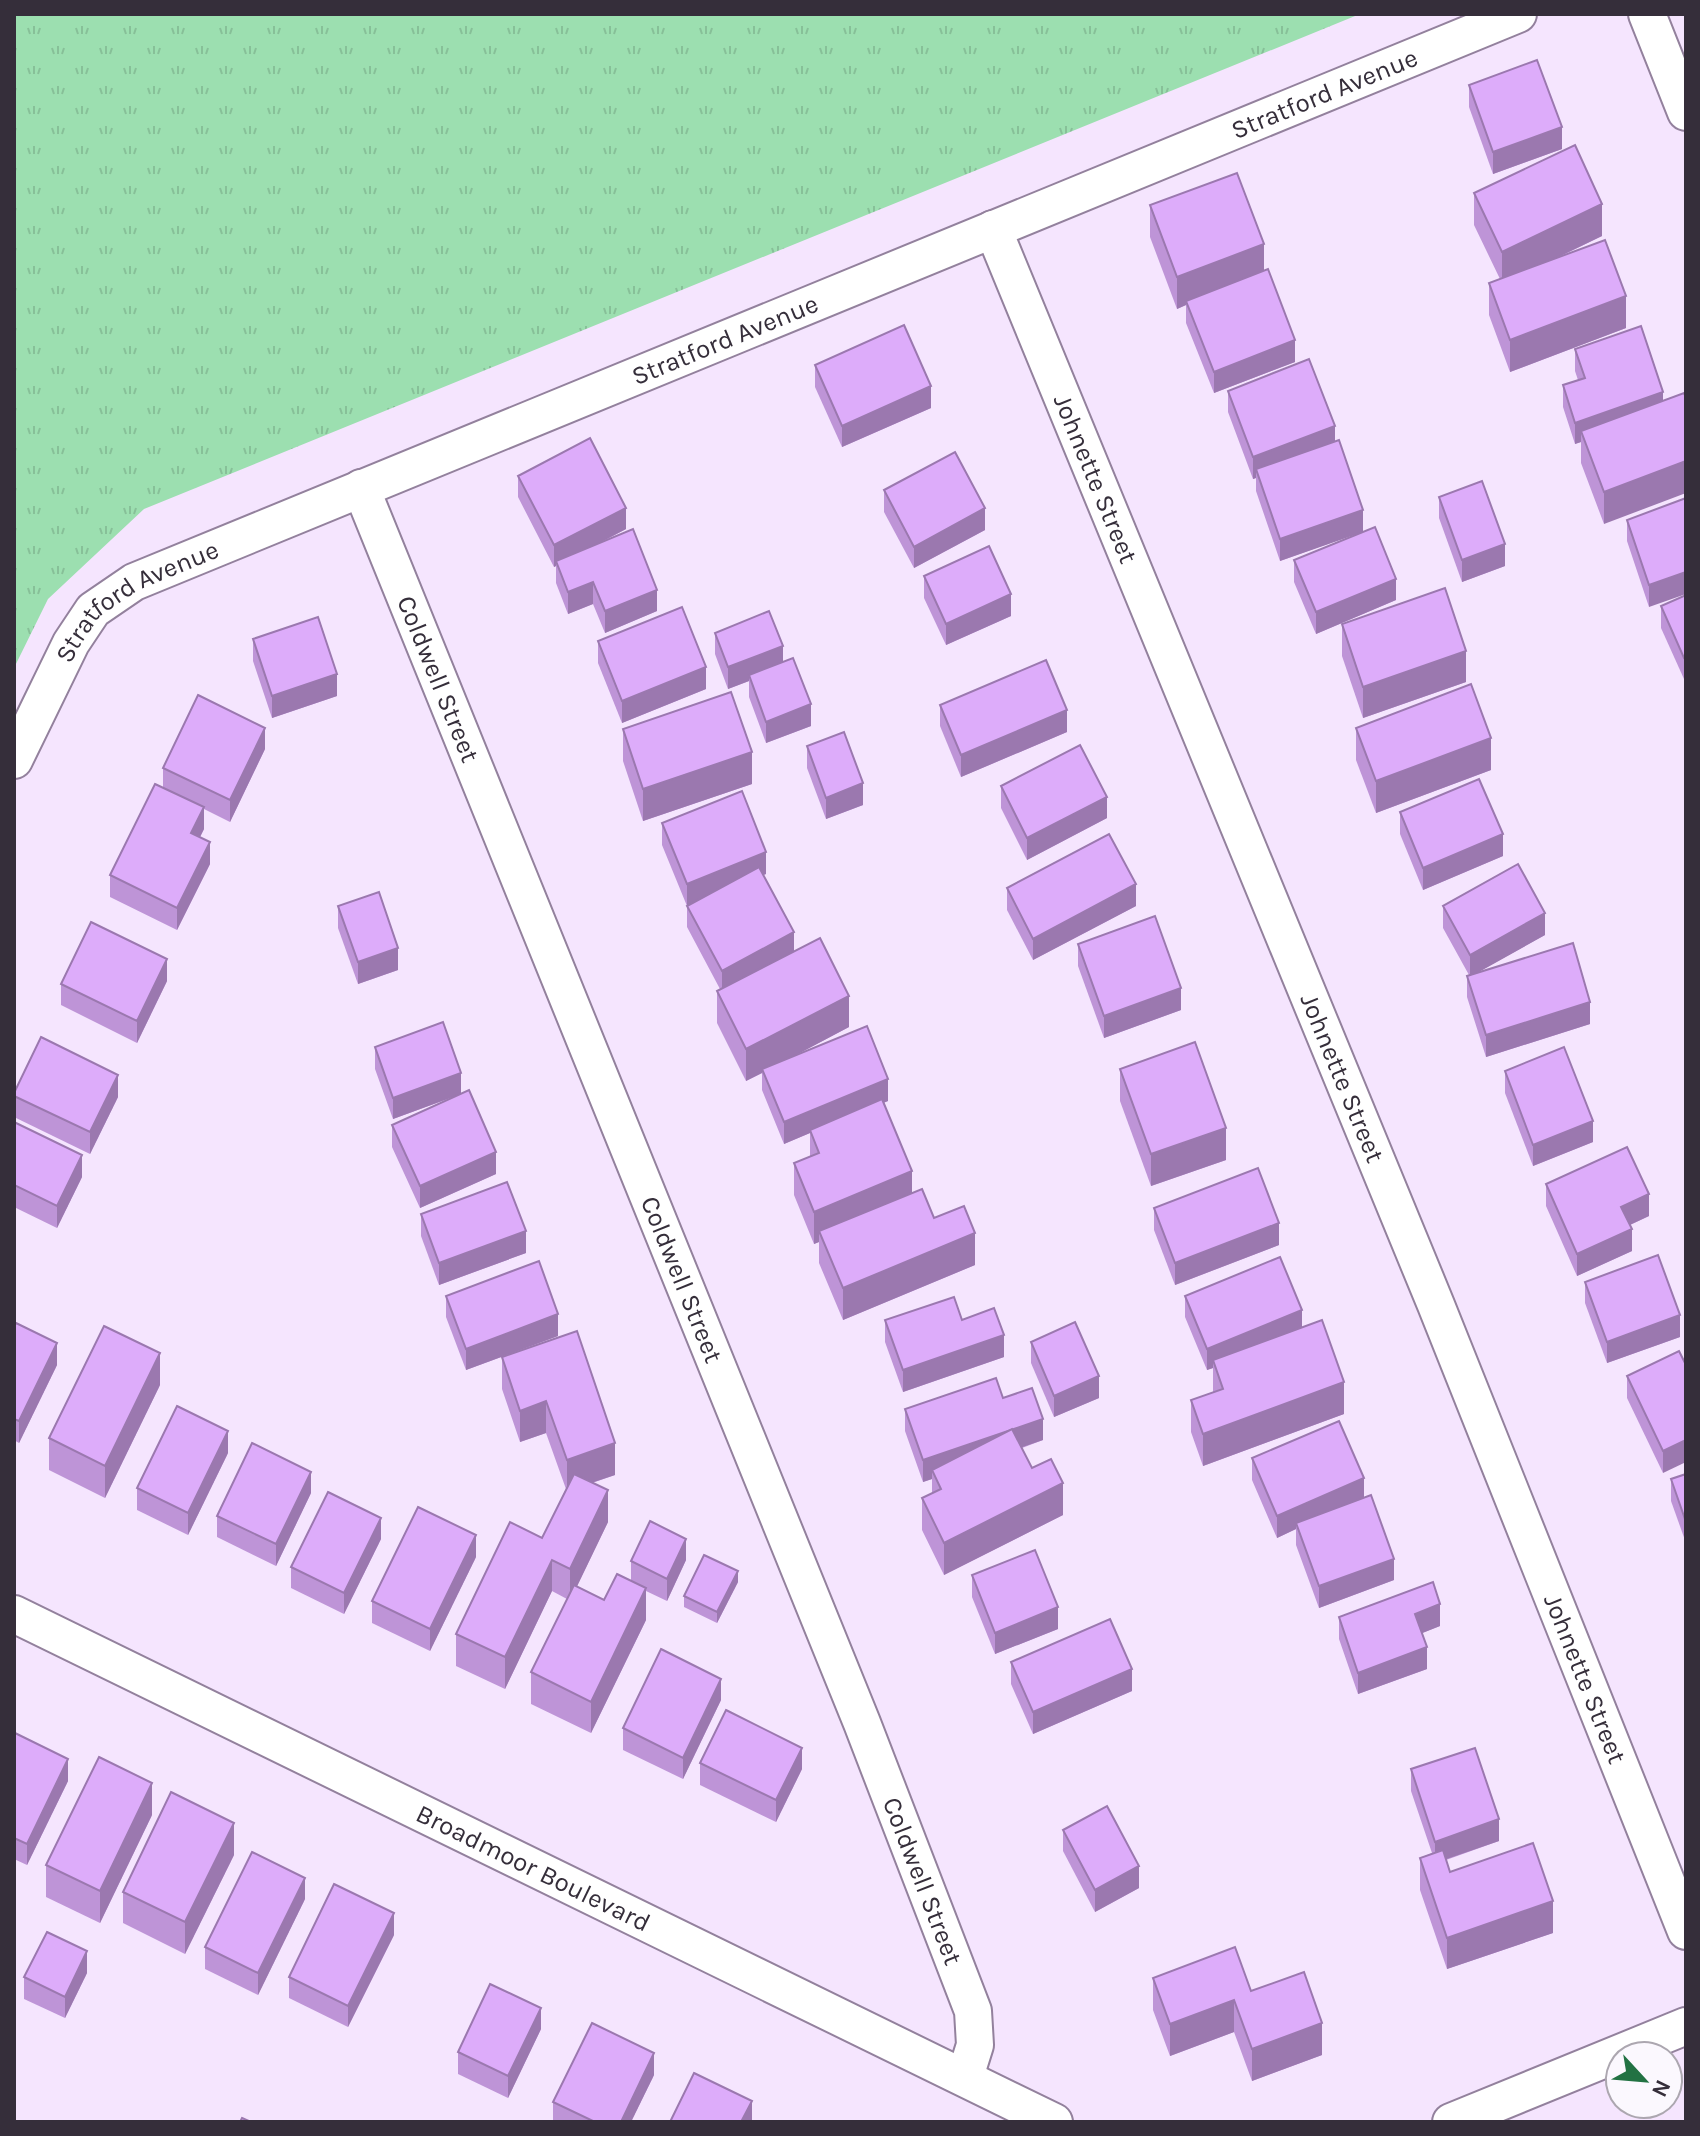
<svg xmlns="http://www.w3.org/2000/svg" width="1700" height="2136" font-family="Karla,sans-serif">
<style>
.grass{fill:url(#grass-tufts)}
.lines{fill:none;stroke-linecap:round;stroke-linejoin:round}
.minor-casing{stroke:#93819d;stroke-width:40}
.minor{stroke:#fff;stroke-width:36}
.wall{fill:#be94d7}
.shaded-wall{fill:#9b78af}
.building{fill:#ddacfa;stroke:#9b78af;stroke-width:2}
.labels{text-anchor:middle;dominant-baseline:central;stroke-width:6;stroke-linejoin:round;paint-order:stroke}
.street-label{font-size:26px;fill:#352e3a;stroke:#fbf8fe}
</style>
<defs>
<pattern id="grass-tufts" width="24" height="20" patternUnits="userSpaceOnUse" patternTransform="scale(2)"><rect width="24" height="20" fill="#9cdfb0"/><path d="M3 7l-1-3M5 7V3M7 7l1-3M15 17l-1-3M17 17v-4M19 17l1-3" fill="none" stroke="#87c098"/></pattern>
</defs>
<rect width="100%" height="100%" fill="#f5e5fe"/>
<path class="grass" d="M14,14H1360L144,509L48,599L14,668Z"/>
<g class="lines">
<g class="minor-casing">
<g id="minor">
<path d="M1647,14L1686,112"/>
<path id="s1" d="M993,229L1436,1305L1686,1931"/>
<path id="s2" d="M361,488L862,1723L973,2011L975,2045L965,2077"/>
<path id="s3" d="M14,760L71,643L93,610L134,582L1518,14"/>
<path id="s4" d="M14,1614L1054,2122"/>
<path d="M1451,2122L1686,2026"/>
</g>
</g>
<use href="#minor" class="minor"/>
</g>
<g class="wall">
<path d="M1469,85L1562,149L1493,174L1469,107Z"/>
<path d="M1474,193L1602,236L1555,259L1626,328L1510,372L1489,315V283L1500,279L1474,225Z"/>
<path d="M1150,205L1264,271L1295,362L1214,393L1186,323V305L1177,309L1150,237Z"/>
<path d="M1641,326L1604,524L1581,463V442L1575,444L1563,407V385L1578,380L1575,371V349Z"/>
<path d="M815,365L931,408L842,447L815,387Z"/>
<path d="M1228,391L1335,441L1363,532L1396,600L1316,634L1294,582V560L1361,532L1280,561L1256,491V478L1253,479L1228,412Z"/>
<path d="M518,476L626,529L602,542L657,611L605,633L593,604L568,614L556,583V566L554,567L518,497Z"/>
<path d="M884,490L985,530L914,568L884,512Z"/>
<path d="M1439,497L1505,566L1462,582L1439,518Z"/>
<path d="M1686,498L1649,607L1627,541V520Z"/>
<path d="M924,576L1011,616L946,645L924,598Z"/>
<path d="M1686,595V678L1684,679L1661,628V606Z"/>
<path d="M1342,624L1466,682L1363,718L1342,656Z"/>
<path d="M715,633L783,662L811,726L766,743L749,697V681L728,689L715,654Z"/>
<path d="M253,639L337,696L272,718L253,661Z"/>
<path d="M598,641L706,689L622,723L598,663Z"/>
<path d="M940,705L1067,732L961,777L940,726Z"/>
<path d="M1356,728L1491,770L1376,813L1356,760Z"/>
<path d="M623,729L752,784L643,821L623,761Z"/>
<path d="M807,746L863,805L826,819L807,768Z"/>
<path d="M265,749L230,822L204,809V829L200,837L210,864L177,930L110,897V875L163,788V768Z"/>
<path d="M1001,786L1107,818L1027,860L1001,808Z"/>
<path d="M1400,812L1503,856L1423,890L1400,834Z"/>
<path d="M662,823L766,874L763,875L794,952L849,1027L796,1055L888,1101L883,1103L912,1193L975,1265L843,1320L819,1263V1242L814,1244L794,1195V1163L810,1157V1133L784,1144L762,1090V1073L746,1081L717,1023V991L720,989L687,927V906L662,845Z"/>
<path d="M1007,888L1136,906L1033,960L1007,910Z"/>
<path d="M338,906L398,970L358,984L338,928Z"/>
<path d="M1443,906L1545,935L1478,972L1590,1024L1486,1057L1467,997V976L1469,975L1443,928Z"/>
<path d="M1078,944L1181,1010L1104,1038L1078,966Z"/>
<path d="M167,981L137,1043L61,1005V984Z"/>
<path d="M375,1047L461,1094L496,1174L420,1208L392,1147V1125L456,1096L393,1119L375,1069Z"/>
<path d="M1120,1069L1226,1160L1151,1186L1120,1101Z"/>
<path d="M1505,1071L1593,1142L1533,1166L1505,1093Z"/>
<path d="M14,1093L118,1097L90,1154L14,1117Z"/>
<path d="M14,1122L82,1177L57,1228L14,1207Z"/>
<path d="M1546,1184L1649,1216L1630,1225L1632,1251L1577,1276L1546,1206Z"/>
<path d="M1154,1208L1279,1245L1175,1285L1154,1230Z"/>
<path d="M421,1214L526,1253L439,1285L421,1236Z"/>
<path d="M1585,1282L1680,1337L1607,1363L1585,1303Z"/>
<path d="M446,1296L558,1336L466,1370L446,1317Z"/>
<path d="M1185,1296L1302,1327L1344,1414L1203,1466L1191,1432V1400L1213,1392V1368L1207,1370L1185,1317Z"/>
<path d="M885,1320H962L1004,1357L903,1392L885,1342Z"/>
<path d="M14,1327L57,1365L19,1443L14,1440Z"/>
<path d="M577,1331L615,1475L592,1483L608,1522L577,1586L604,1600L631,1581V1561L686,1560L667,1601L646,1591V1620L591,1733L531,1704V1672L567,1599L552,1591L505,1689L456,1666V1634L542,1538L566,1489L546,1433L520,1442L502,1389V1357Z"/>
<path d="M1031,1342L1099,1398L1054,1417L1031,1363Z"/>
<path d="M1686,1365L1663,1473L1627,1398V1376Z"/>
<path d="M160,1385L105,1498L49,1470V1438Z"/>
<path d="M1003,1398L1043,1440L1022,1448L1032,1468L1063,1515L944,1575L922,1530V1498L932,1493V1479L923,1482L905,1431V1409Z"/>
<path d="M228,1453L188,1535L137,1510V1488Z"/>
<path d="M1252,1458L1364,1498L1394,1580L1319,1608L1296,1545V1529L1277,1538L1252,1480Z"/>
<path d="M1686,1474V1543L1671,1501V1479Z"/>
<path d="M311,1493L276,1566L217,1537V1516Z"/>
<path d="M381,1539L344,1614L291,1588V1567Z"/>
<path d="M476,1557L430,1651L372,1623V1601Z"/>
<path d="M972,1575L1058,1629L995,1654L972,1597Z"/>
<path d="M738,1582L717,1623L684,1607V1596Z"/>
<path d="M1339,1617L1440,1626L1422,1633L1427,1669L1358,1694L1339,1639Z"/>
<path d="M1011,1662L1132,1691L1033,1734L1011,1684Z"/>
<path d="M721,1700L683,1779L623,1750V1728Z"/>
<path d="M14,1735L68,1781L27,1865L14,1859Z"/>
<path d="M700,1763L802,1769L776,1822L700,1785Z"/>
<path d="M1411,1769L1499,1841L1446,1860L1450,1872L1553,1933L1447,1969L1420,1890V1858L1432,1853L1411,1791Z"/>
<path d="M152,1815L100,1923L46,1897V1865Z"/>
<path d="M1063,1830L1139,1888L1095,1912L1063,1851Z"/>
<path d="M234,1855L185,1954L123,1923V1892Z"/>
<path d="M305,1899L258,1995L205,1969V1947Z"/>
<path d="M394,1935L348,2027L289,1998V1977Z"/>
<path d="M87,1973L65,2018L24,1999V1977Z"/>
<path d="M1153,1978L1251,1991L1322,2055L1252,2081L1234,2032L1170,2056L1153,2010Z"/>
<path d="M541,2029L508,2098L458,2074V2052Z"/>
<path d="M654,2075L631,2122H553V2102Z"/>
</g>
<g class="shaded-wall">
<path d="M1562,127V149L1493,174V152Z"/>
<path d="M1602,204V236L1502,284V252Z"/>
<path d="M1264,244V276L1186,301V305L1177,309V277Z"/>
<path d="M1626,296V328L1510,372V340Z"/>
<path d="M1295,340V362L1214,393V372Z"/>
<path d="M931,386V408L842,447V426Z"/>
<path d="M1663,392V414L1581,431V442L1575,444V423Z"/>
<path d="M1335,426V448L1256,469V478L1253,479V457Z"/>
<path d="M1686,461V493L1604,524V492Z"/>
<path d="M626,508V529L557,565L556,561V566L554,567V545Z"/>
<path d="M985,508V530L914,568V547Z"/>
<path d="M1363,510V532L1280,561V539Z"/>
<path d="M1505,544V566L1462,582V560Z"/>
<path d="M1686,572V594L1649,607V585Z"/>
<path d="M1396,579V600L1316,634V612Z"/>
<path d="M593,582V604L568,614V592Z"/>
<path d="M657,590V611L605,633V611Z"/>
<path d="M1011,594V616L946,645V624Z"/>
<path d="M783,646V668L749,675V681L728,689V667Z"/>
<path d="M1466,651V682L1363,718V687Z"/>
<path d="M1686,657V678L1684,679V658Z"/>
<path d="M706,667V689L622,723V701Z"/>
<path d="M337,674V696L272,718V696Z"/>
<path d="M811,704V726L766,743V722Z"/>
<path d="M1067,710V732L961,777V755Z"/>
<path d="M265,728V749L230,822V800Z"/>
<path d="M1491,738V770L1376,813V781Z"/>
<path d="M752,752V784L643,821V789Z"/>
<path d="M863,783V805L826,819V798Z"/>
<path d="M1107,797V818L1027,860V838Z"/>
<path d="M204,807V829L191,855V833Z"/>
<path d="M1503,834V856L1423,890V868Z"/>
<path d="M210,842V864L177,930V908Z"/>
<path d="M766,852V874L687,906V884Z"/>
<path d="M1136,884V906L1033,960V939Z"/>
<path d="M1545,913V935L1470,977V955Z"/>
<path d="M794,932V954L722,993V971Z"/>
<path d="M398,948V970L358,984V962Z"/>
<path d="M167,959V981L137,1043V1021Z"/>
<path d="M1181,988V1010L1104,1038V1016Z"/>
<path d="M849,996V1027L764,1072L762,1069V1073L746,1081V1049Z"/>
<path d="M1590,1002V1024L1486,1057V1035Z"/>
<path d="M461,1073V1094L393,1119V1098Z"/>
<path d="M118,1075V1097L90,1154V1132Z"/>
<path d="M888,1079V1101L811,1132L810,1130V1133L784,1144V1122Z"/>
<path d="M1593,1121V1142L1533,1166V1145Z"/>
<path d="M1226,1128V1160L1151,1186V1154Z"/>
<path d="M496,1152V1174L420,1208V1186Z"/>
<path d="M82,1155V1177L57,1228V1206Z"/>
<path d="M912,1171V1203L819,1231V1242L814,1244V1212Z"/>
<path d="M1649,1194V1216L1621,1229V1207Z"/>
<path d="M1279,1223V1245L1175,1285V1263Z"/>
<path d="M1632,1229V1251L1577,1276V1254Z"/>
<path d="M526,1231V1253L439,1285V1263Z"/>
<path d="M975,1233V1265L843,1320V1288Z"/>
<path d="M1302,1310V1332L1213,1360V1368L1207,1370V1349Z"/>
<path d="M558,1314V1336L466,1370V1349Z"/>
<path d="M1680,1315V1337L1607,1363V1342Z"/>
<path d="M1004,1335V1357L903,1392V1370Z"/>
<path d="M57,1343V1365L19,1443V1421Z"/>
<path d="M160,1353V1385L105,1498V1466Z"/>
<path d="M1099,1376V1398L1054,1417V1396Z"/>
<path d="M1344,1382V1414L1203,1466V1434Z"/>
<path d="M546,1401V1433L520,1442V1411Z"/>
<path d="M1043,1419V1440L936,1477L932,1470V1479L923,1482V1460Z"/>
<path d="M228,1431V1453L188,1535V1513Z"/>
<path d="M1686,1440V1462L1663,1473V1451Z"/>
<path d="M615,1443V1475L567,1491V1460Z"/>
<path d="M311,1472V1493L276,1566V1544Z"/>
<path d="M1364,1478V1500L1296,1523V1529L1277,1538V1516Z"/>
<path d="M1063,1483V1515L944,1575V1543Z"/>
<path d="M608,1490V1522L570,1601V1569Z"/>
<path d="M381,1518V1539L344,1614V1593Z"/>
<path d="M476,1535V1557L430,1651V1629Z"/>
<path d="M686,1539V1560L667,1601V1579Z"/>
<path d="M1394,1559V1580L1319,1608V1586Z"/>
<path d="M552,1560V1591L505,1689V1657Z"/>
<path d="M738,1571V1582L717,1623V1612Z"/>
<path d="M646,1588V1620L591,1733V1702Z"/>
<path d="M1440,1604V1626L1415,1636V1614Z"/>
<path d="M1058,1607V1629L995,1654V1633Z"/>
<path d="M1427,1647V1669L1358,1694V1673Z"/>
<path d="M1132,1669V1691L1033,1734V1712Z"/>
<path d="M721,1679V1700L683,1779V1758Z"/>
<path d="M802,1748V1769L776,1822V1800Z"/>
<path d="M68,1759V1781L27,1865V1844Z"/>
<path d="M152,1783V1815L100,1923V1891Z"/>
<path d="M1499,1819V1841L1435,1863V1842Z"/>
<path d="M234,1823V1855L185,1954V1922Z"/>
<path d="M1139,1866V1888L1095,1912V1890Z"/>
<path d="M305,1878V1899L258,1995V1973Z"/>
<path d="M1553,1901V1933L1447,1969V1938Z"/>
<path d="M394,1913V1935L348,2027V2006Z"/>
<path d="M87,1951V1973L65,2018V1997Z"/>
<path d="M1234,2000V2032L1170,2056V2024Z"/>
<path d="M541,2008V2029L508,2098V2076Z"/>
<path d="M1322,2023V2055L1252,2081V2049Z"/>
<path d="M654,2053V2075L631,2122H621Z"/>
<path d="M752,2101V2122H741Z"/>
</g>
<g class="building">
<path d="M1537,60L1562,127L1493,152L1469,85Z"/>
<path d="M1575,145L1602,204L1502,252L1474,193Z"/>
<path d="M1237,173L1264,244L1177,277L1150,205Z"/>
<path d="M1605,240L1626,296L1510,340L1489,283Z"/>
<path d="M1268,269L1295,340L1214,372L1186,301Z"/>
<path d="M904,325L931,386L842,426L815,365Z"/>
<path d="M1641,326L1663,392L1575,423L1563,385L1585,378L1575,349Z"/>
<path d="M1309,359L1335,426L1253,457L1228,391Z"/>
<path d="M1684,393L1686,398V461L1604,492L1581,431Z"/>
<path d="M590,438L626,508L554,545L518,476Z"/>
<path d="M1339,440L1363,510L1280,539L1256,469Z"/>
<path d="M955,452L985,508L914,547L884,490Z"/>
<path d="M1482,481L1505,544L1462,560L1439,497Z"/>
<path d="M1686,498V572L1649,585L1627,520Z"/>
<path d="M1375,527L1396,579L1316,612L1294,560Z"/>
<path d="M633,529L657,590L605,611L593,582L568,592L556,561Z"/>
<path d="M989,546L1011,594L946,624L924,576Z"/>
<path d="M1445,588L1466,651L1363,687L1342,624Z"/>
<path d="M1686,595V657L1684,658L1661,606Z"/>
<path d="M682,607L706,667L622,701L598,641Z"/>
<path d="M769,611L783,646L728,667L715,633Z"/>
<path d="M318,617L337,674L272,696L253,639Z"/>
<path d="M793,658L811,704L766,722L749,675Z"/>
<path d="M1046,660L1067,710L961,755L940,705Z"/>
<path d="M1471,684L1491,738L1376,781L1356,728Z"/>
<path d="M731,692L752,752L643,789L623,729Z"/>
<path d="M198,695L265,728L230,800L163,768Z"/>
<path d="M844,732L863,783L826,798L807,746Z"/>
<path d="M1080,745L1107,797L1027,838L1001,786Z"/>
<path d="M1479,779L1503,834L1423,868L1400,812Z"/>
<path d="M155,784L204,807L191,833L210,842L177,908L110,875Z"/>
<path d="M742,791L766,852L687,884L662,823Z"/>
<path d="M1109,834L1136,884L1033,939L1007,888Z"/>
<path d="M1518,864L1545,913L1470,955L1443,906Z"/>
<path d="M759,867L794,932L722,971L687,906Z"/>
<path d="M379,892L398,948L358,962L338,906Z"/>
<path d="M1155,916L1181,988L1104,1016L1078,944Z"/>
<path d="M91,922L167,959L137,1021L61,984Z"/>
<path d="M820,938L849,996L746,1049L717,991Z"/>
<path d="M1573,943L1590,1002L1486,1035L1467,976Z"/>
<path d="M443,1022L461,1073L393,1098L375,1047Z"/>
<path d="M867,1026L888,1079L784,1122L762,1069Z"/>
<path d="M41,1037L118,1075L90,1132L14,1096V1093Z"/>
<path d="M1195,1042L1226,1128L1151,1154L1120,1069Z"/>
<path d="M1564,1047L1593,1121L1533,1145L1505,1071Z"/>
<path d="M469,1090L496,1152L420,1186L392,1125Z"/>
<path d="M882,1099L912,1171L814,1212L794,1163L819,1153L810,1130Z"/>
<path d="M14,1122L82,1155L57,1206L14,1185Z"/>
<path d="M1627,1147L1649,1194L1621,1207L1632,1229L1577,1254L1546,1184Z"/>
<path d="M1258,1168L1279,1223L1175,1263L1154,1208Z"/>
<path d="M507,1182L526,1231L439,1263L421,1214Z"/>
<path d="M922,1189L934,1218L964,1206L975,1233L843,1288L819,1231Z"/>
<path d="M1658,1255L1680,1315L1607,1342L1585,1282Z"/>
<path d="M1280,1257L1302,1310L1207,1349L1185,1296Z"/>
<path d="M539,1261L558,1314L466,1349L446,1296Z"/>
<path d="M954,1297L962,1320L994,1308L1004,1335L903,1370L885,1320Z"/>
<path d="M1322,1320L1344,1382L1203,1434L1191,1400L1223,1389L1213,1360Z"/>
<path d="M1075,1322L1099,1376L1054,1396L1031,1342Z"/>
<path d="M16,1323L57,1343L19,1421L14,1419V1327Z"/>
<path d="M104,1326L160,1353L105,1466L49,1438Z"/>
<path d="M577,1331L615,1443L567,1460L546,1401L520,1411L502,1357Z"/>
<path d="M1679,1351L1686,1365V1440L1663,1451L1627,1376Z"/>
<path d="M996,1378L1003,1398L1032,1388L1043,1419L923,1460L905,1409Z"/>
<path d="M177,1406L228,1431L188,1513L137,1488Z"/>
<path d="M1339,1421L1364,1478L1277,1516L1252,1458Z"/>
<path d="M1012,1429L1032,1468L1051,1459L1063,1483L944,1543L922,1498L941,1489L932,1470Z"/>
<path d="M252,1443L311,1472L276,1544L217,1516Z"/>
<path d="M574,1474L608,1490L570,1569L552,1560L505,1657L456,1634L510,1522L542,1538Z"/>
<path d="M1686,1474V1522L1671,1479Z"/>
<path d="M328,1492L381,1518L344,1593L291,1567Z"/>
<path d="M1371,1495L1394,1559L1319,1586L1296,1523Z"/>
<path d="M418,1507L476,1535L430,1629L372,1601Z"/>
<path d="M650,1521L686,1539L667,1579L631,1561Z"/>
<path d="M1035,1550L1058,1607L995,1633L972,1575Z"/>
<path d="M704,1555L738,1571L717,1612L684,1596Z"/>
<path d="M617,1574L646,1588L591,1702L531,1672L574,1585L604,1600Z"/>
<path d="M1433,1582L1440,1604L1415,1614L1427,1647L1358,1673L1339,1617Z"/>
<path d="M1110,1619L1132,1669L1033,1712L1011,1662Z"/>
<path d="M661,1649L721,1679L683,1758L623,1728Z"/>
<path d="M726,1710L802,1748L776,1800L700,1763Z"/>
<path d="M15,1733L68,1759L27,1844L14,1838Z"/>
<path d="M1475,1748L1499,1819L1435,1842L1411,1769Z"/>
<path d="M99,1757L152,1783L100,1891L46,1865Z"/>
<path d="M171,1792L234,1823L185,1922L123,1892Z"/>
<path d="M1107,1806L1139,1866L1095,1890L1063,1830Z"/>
<path d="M1533,1843L1553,1901L1447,1938L1420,1858L1443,1850L1450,1872Z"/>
<path d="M252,1852L305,1878L258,1973L205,1947Z"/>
<path d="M334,1884L394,1913L348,2006L289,1977Z"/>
<path d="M47,1932L87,1951L65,1997L24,1977Z"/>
<path d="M1235,1947L1251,1991L1304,1972L1322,2023L1252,2049L1234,2000L1170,2024L1153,1978Z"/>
<path d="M490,1984L541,2008L508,2076L458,2052Z"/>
<path d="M592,2023L654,2053L621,2122H595L553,2102Z"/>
<path d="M694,2073L752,2101L741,2122H670Z"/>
<path d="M242,2118L251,2122H240Z"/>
</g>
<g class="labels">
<g class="street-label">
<text stroke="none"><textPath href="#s3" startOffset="1506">Stratford Avenue</textPath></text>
<text stroke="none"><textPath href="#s3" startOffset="858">Stratford Avenue</textPath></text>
<text stroke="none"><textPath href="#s1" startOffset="270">Johnette Street</textPath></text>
<text stroke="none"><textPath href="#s3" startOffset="210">Stratford Avenue</textPath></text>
<text stroke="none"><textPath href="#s2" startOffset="206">Coldwell Street</textPath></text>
<text stroke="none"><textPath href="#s1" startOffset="918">Johnette Street</textPath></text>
<text stroke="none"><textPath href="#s2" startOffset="854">Coldwell Street</textPath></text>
<text stroke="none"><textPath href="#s1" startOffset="1566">Johnette Street</textPath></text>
<text stroke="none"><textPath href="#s4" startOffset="578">Broadmoor Boulevard</textPath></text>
<text stroke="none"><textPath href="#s2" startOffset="1502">Coldwell Street</textPath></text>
</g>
</g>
<rect width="1700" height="2136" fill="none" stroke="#352e3a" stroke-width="32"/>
<g transform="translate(1644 2080) rotate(116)"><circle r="38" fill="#fbf8fe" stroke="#aca7b0" stroke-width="2"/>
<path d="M0-6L14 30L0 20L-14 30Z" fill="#227243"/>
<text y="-12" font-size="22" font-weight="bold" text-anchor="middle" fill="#352e3a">N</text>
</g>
</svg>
